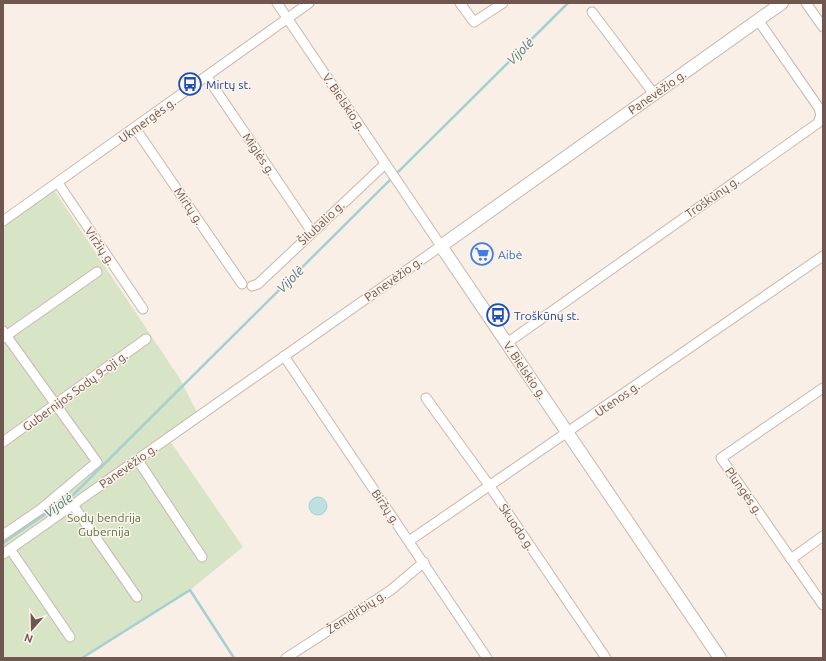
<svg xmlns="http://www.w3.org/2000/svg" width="826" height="661" font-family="Ubuntu,sans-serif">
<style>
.green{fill:#d7e5c6}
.water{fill:#bde0e1;stroke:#a4d0d1}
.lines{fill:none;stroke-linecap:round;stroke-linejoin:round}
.stream{stroke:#a4d0d1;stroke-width:2.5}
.minor-casing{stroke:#c9b7ad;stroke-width:11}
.tertiary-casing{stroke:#c9b7ad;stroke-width:14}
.minor{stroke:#fff;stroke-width:9}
.tertiary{stroke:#fff;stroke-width:12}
.labels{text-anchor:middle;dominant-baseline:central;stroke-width:3;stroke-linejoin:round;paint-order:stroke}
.transit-label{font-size:12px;fill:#164399;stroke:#fdf4ec;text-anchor:start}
.street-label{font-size:12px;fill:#6f564e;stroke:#fdf4ec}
.shop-label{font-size:12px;fill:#366cbe;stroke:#fdf4ec;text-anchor:start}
.park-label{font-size:12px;fill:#5a7447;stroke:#fdf4ec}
.water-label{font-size:13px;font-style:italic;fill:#47777a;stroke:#fdf4ec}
</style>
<rect width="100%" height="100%" fill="#f9efe6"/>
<path class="green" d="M52,187L180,379L199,416L168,438L243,547L190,590L82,658H3V221Z"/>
<circle class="water" cx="318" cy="506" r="9"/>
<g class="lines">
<g class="stream">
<path d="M3,543L73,495L568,3"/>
<path d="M82,658L190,590L234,658"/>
</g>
<g class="minor-casing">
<g id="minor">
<path d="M460,3L474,22L503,3"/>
<path d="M806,3L823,27"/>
<path d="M592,12L654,94"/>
<path d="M207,77L312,232"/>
<path d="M135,128L242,284"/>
<path d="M58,183L143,309"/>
<path d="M3,221L309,3"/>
<path d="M252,286L258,284L385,164"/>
<path d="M3,331L97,462L41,509L3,535"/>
<path d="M3,338L97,272"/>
<path d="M507,343L818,123L821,115L819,108L758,20"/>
<path d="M284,356L487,658"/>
<path d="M823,388L721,458L823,605"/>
<path d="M426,398L489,485L606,658"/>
<path d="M3,442L146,339"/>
<path d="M137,459L202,557"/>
<path d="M73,505L137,597"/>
<path d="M409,541L823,256"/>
<path d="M10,549L70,637"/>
<path d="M3,554L441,246L277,3"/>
<path d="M791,559L823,536"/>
<path d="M286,658L391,590L424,562"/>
</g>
</g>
<g class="tertiary-casing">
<path id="tertiary" d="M720,658L441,246L782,3"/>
</g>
<use href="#minor" class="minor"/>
<use href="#tertiary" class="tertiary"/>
</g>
<defs>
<g id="bus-ring" transform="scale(1.15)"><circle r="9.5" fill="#fdf4ec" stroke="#1a4fb4" stroke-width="1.5"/><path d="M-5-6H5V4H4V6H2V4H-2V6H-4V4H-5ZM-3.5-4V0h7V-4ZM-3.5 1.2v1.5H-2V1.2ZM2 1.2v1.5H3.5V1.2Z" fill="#1a4fb4"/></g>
<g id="supermarket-ring" transform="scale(1.15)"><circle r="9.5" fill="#fdf4ec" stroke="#3f7fe0" stroke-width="1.5"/><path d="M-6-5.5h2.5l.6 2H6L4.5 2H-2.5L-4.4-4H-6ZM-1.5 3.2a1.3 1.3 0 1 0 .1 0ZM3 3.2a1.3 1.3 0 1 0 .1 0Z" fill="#3f7fe0"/></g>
</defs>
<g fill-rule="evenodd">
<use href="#bus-ring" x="190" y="84"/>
<use href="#supermarket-ring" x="482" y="254"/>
<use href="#bus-ring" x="498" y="315"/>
</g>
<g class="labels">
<g class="transit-label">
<text x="206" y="84">Mirtų st.</text>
<text x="514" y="315">Troškūnų st.</text>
</g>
<g class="street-label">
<text transform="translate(657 92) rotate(-35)">Panevėžio g.</text>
<text transform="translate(344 102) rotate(56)">V. Bielskio g.</text>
<text transform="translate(147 120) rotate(-36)">Ukmergės g.</text>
<text transform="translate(259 154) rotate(56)">Miglės g.</text>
<text transform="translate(712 197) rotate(-35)">Troškūnų g.</text>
<text transform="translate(189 206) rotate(56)">Mirtų g.</text>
<text transform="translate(321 223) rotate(-43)">Šilubalio g.</text>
<text transform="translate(100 246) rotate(56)">Viržių g.</text>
<text transform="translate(393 279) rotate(-35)">Panevėžio g.</text>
<text transform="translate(525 370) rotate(56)">V. Bielskio g.</text>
<text transform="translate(75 391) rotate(-36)">Gubernijos Sodų 9-oji g.</text>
<text transform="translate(617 399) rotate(-35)">Utenos g.</text>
<text transform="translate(128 466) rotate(-35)">Panevėžio g.</text>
<text transform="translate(744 491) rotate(55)">Plungės g.</text>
<text transform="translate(386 507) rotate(56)">Biržų g.</text>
<text transform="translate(517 527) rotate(56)">Skuodo g.</text>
<text transform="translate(356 612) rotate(-33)">Žemdirbių g.</text>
</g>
<g class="shop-label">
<text x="498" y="254">Aibė</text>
</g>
<g class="park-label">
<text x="104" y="517">Sodų bendrija<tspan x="104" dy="14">Gubernija</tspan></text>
</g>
<g class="water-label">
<text transform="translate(520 51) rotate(-45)">Vijolė</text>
<text transform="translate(290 279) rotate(-45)">Vijolė</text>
<text transform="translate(58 505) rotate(-36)">Vijolė</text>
</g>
</g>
<rect width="826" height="661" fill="none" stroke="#6f564e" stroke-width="8"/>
<g transform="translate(32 629) rotate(200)" stroke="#fdf4ec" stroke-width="3" paint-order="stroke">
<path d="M0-3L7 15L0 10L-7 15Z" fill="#6f564e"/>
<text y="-6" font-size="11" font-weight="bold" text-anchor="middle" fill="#6f564e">N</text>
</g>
</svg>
